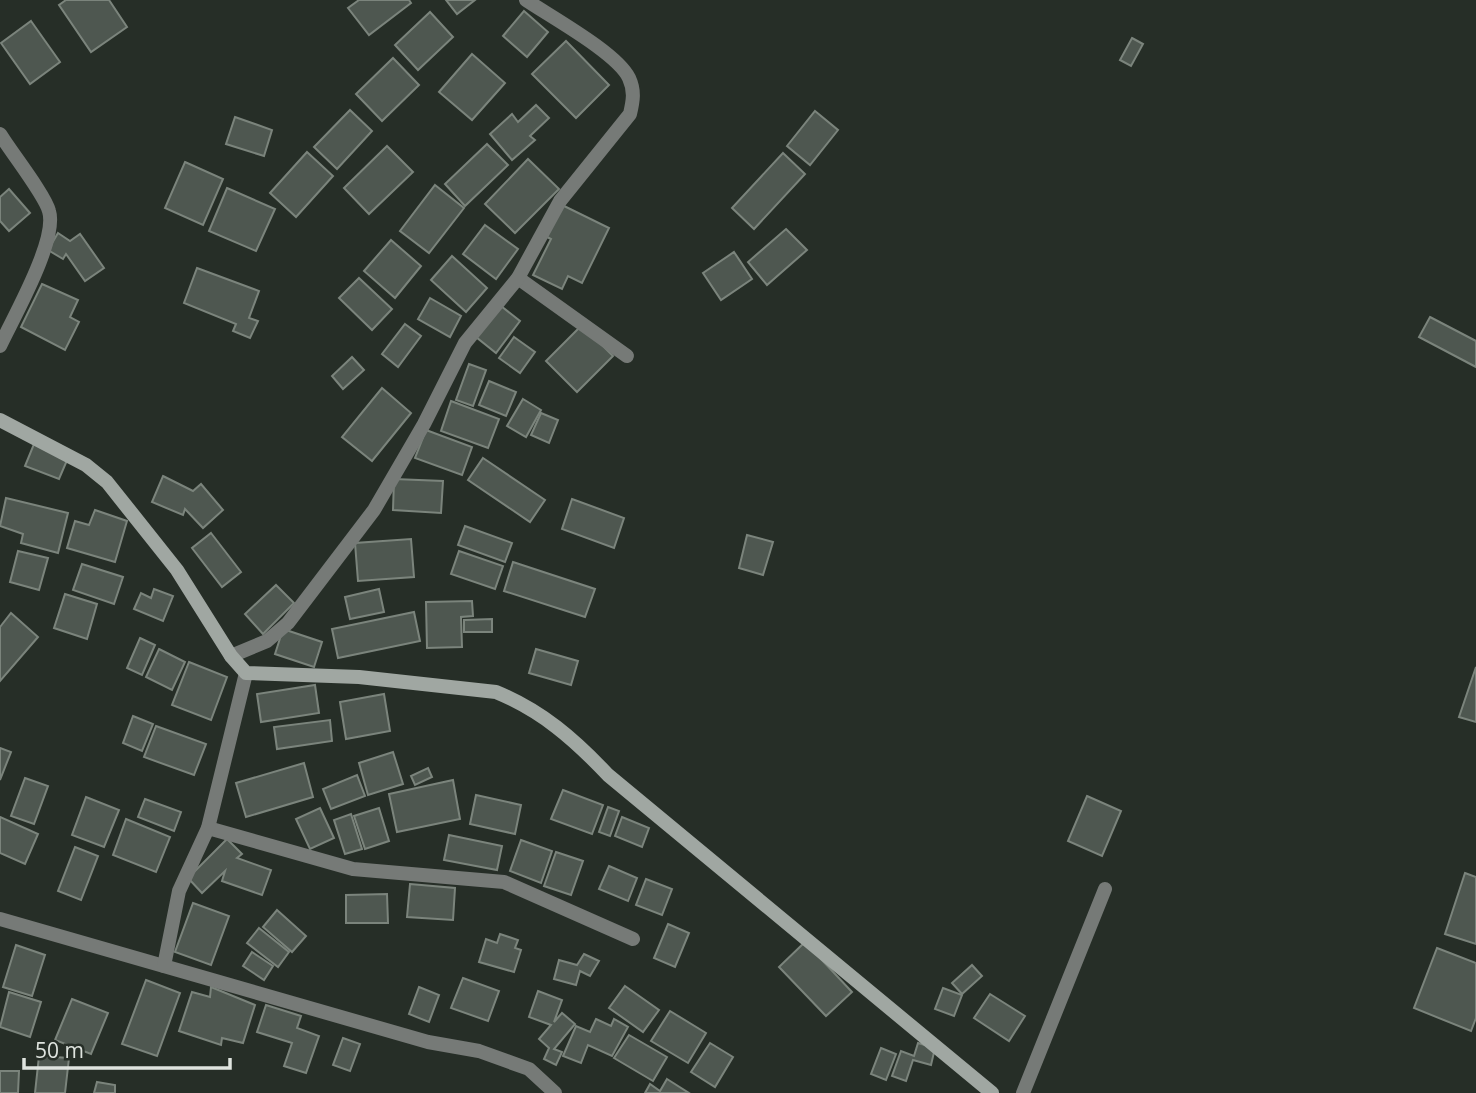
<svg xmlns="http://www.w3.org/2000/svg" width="1476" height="1093" font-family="'Open Sans',sans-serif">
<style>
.building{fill:#4e5750;stroke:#7b847c;stroke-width:2}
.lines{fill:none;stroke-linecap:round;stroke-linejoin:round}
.street{stroke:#767a77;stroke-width:14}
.secondary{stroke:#a0a7a2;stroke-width:14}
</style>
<rect width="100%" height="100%" fill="#262e27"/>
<g class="building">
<path d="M66,0H109L127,27L91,52L59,5Z"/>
<path d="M359,0H409L411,3L369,35L348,8Z"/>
<path d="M446,0H475L457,14Z"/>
<path d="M524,11L548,32L527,57L503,36Z"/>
<path d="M430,12L453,37L418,70L395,45Z"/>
<path d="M31,21L60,62L30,84L1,43Z"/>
<path d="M1132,38L1143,44L1131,66L1120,60Z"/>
<path d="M566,41L609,85L576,118L532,74Z"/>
<path d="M472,54L505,83L472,120L439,92Z"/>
<path d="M393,58L419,85L382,121L356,94Z"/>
<path d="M536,105L549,118L530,136L535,140L512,160L490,134L512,114L518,122Z"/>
<path d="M350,110L372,131L337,169L314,147Z"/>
<path d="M815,111L838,130L810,165L787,146Z"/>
<path d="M235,117L272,130L264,156L226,144Z"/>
<path d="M487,144L508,165L465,206L445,184Z"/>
<path d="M387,146L413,172L369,214L344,188Z"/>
<path d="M307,152L333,176L296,217L270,193Z"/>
<path d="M783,153L805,174L754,229L732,208Z"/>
<path d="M528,159L559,189L515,233L485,204Z"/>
<path d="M185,162L223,179L203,225L165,208Z"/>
<path d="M435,185L464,208L429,253L400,231Z"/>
<path d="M227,188L275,209L256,251L209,231Z"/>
<path d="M9,189L30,213L9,231L0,221V197Z"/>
<path d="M560,204L609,228L582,283L568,276L562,289L533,275L551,239L545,236Z"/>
<path d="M485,225L518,249L496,279L463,254Z"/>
<path d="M786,229L807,250L767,285L748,262Z"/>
<path d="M58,233L70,241L80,234L104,268L85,281L66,254L63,259L48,250Z"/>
<path d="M391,240L421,266L395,298L364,271Z"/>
<path d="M734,252L752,279L721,300L703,273Z"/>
<path d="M452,256L487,288L466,312L431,280Z"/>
<path d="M197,268L259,291L249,318L258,321L250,338L233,331L236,324L184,303Z"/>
<path d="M359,278L392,309L372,330L339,298Z"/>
<path d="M42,284L78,300L70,317L79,322L65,350L21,327Z"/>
<path d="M430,298L461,316L450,337L418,319Z"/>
<path d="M501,306L520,321L496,353L476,337Z"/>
<path d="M1430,317L1476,341V367L1419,337Z"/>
<path d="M405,324L421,336L398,367L382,354Z"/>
<path d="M582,325L613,356L577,392L546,361Z"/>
<path d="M514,337L535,352L520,373L499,358Z"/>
<path d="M352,357L364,370L343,389L332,376Z"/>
<path d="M469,364L486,370L473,406L456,400Z"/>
<path d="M489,381L516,392L506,416L479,405Z"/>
<path d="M382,388L411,413L372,461L342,437Z"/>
<path d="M523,399L541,410L526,437L507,426Z"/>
<path d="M451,401L499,419L488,448L441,431Z"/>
<path d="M541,413L558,420L549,443L531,435Z"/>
<path d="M426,430L472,447L462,475L415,458Z"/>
<path d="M34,444L68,458L59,479L25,466Z"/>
<path d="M483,458L545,500L530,522L468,480Z"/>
<path d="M163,476L193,491L201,484L223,510L203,528L185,509L183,515L152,502Z"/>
<path d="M394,479L443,481L441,513L393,510Z"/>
<path d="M6,498L68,513L58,553L21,543L23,534L0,526Z"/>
<path d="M572,499L624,518L614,548L562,529Z"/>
<path d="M95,510L127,521L115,562L67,548L75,521L89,525Z"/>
<path d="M465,526L512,543L505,562L458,545Z"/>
<path d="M211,533L241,572L222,587L192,548Z"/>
<path d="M747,535L773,542L763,575L739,568Z"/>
<path d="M411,539L414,577L358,581L355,543Z"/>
<path d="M18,551L48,558L39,590L10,582Z"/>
<path d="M459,551L503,566L495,589L451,574Z"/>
<path d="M513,562L595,589L585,617L504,591Z"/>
<path d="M82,564L123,577L114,604L73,590Z"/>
<path d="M276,585L294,603L263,634L245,614Z"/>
<path d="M154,589L173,596L163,621L134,609L141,593L151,598Z"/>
<path d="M379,589L384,612L350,619L345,597Z"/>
<path d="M65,594L97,604L87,639L54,628Z"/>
<path d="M472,601L473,616L461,617L462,647L427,648L426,602Z"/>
<path d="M414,612L420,641L338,658L332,629Z"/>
<path d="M11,613L38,637L0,681V627Z"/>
<path d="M492,619V632H464V620Z"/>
<path d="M283,629L322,642L314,667L275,654Z"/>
<path d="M140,638L155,645L142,675L127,668Z"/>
<path d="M159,649L185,662L172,690L146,677Z"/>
<path d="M536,649L578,661L571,685L529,673Z"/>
<path d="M189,662L227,677L211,720L172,705Z"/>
<path d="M1476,667V722L1459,717Z"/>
<path d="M315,685L319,713L261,722L257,694Z"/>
<path d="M384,694L390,731L346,739L340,702Z"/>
<path d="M133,716L153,724L142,751L123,743Z"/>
<path d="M330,720L332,741L277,749L274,727Z"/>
<path d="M156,726L206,744L194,775L144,757Z"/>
<path d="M0,748L11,752L0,780Z"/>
<path d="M393,752L403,784L368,795L359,763Z"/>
<path d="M304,763L313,797L246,817L236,783Z"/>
<path d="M428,768L432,777L415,785L411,776Z"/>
<path d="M357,775L365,796L331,809L323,789Z"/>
<path d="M25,778L48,786L34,824L11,816Z"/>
<path d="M453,780L460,819L397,832L389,794Z"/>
<path d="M563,790L603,805L592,834L551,819Z"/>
<path d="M476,795L521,805L515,834L470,824Z"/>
<path d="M1087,796L1121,811L1102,856L1068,841Z"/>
<path d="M86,797L119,810L104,847L72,835Z"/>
<path d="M145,799L181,812L174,831L138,817Z"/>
<path d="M608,807L619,811L610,836L599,832Z"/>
<path d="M320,808L334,838L310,849L296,819Z"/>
<path d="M379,808L389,841L365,849L354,816Z"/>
<path d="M351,814L362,849L345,854L334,820Z"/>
<path d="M0,817L38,834L25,864L0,853Z"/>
<path d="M622,817L649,828L642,847L615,836Z"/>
<path d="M126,819L170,837L156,872L113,855Z"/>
<path d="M449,835L502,846L497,870L444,860Z"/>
<path d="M227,839L242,854L237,858L271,870L262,895L222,881L225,871L202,893L188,878Z"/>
<path d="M521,840L552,851L541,883L510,871Z"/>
<path d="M75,847L98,856L81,900L58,891Z"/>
<path d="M556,852L583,861L571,895L544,886Z"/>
<path d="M609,866L637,878L628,901L599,889Z"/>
<path d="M1465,873L1476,877V944L1445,934Z"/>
<path d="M646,879L672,889L662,915L636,905Z"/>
<path d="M410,884L455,888L453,920L407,917Z"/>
<path d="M387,894L388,923H346V895Z"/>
<path d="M193,903L229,916L211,965L175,952Z"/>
<path d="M277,910L306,936L292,952L263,927Z"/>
<path d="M668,924L689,933L675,967L654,958Z"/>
<path d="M259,928L289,952L278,967L247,943Z"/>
<path d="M500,934L518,940L515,948L521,950L514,972L479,962L486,939L497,943Z"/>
<path d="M805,942L852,992L826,1016L779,967Z"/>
<path d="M16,945L45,955L32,996L3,987Z"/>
<path d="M1437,948L1476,963V1018L1471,1031L1414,1008Z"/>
<path d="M252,952L273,966L264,980L243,966Z"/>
<path d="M584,954L599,961L590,976L580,971L576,985L554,979L559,960L577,965Z"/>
<path d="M972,965L982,976L962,994L952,983Z"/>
<path d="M463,978L499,991L488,1021L451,1008Z"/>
<path d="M146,980L180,993L157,1056L122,1044Z"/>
<path d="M625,986L659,1010L643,1032L609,1008Z"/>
<path d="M211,987L255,1005L243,1043L222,1038L221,1045L179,1031L192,992L210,997Z"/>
<path d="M419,987L439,995L429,1022L409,1014Z"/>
<path d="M943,988L962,995L954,1016L935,1009Z"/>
<path d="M538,991L562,1000L554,1022L562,1013L575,1024L554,1049L562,1052L556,1065L544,1059L549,1048L539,1039L551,1025L529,1017Z"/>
<path d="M9,992L41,1002L30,1037L0,1027Z"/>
<path d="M990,994L1025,1016L1009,1041L974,1018Z"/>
<path d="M72,999L108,1013L91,1054L55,1040Z"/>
<path d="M266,1005L301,1016L297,1028L319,1036L306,1073L284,1066L292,1043L257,1032Z"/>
<path d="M670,1011L706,1033L688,1063L651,1041Z"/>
<path d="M596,1019L611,1026L614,1019L628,1027L612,1056L588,1045L581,1063L563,1056L576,1026L590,1032Z"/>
<path d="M629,1035L667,1057L653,1081L614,1058Z"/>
<path d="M343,1038L360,1044L350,1071L333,1065Z"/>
<path d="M710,1043L733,1057L715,1087L691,1072Z"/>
<path d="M918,1043L935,1048L931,1065L913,1060L906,1081L892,1076L901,1051L914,1056Z"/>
<path d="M881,1048L896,1054L886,1080L871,1074Z"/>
<path d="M39,1056L69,1058L65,1093H35Z"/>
<path d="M0,1071H19L18,1093H0Z"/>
<path d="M667,1079L689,1093H645L650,1084L660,1091Z"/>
<path d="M97,1082L115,1085V1093H94Z"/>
</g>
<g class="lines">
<g class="street">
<path d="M0,134C11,152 45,195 49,211C58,240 13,318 0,346"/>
<path d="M518,278L627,356"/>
<path d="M231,656L267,641L288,623L374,510L424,424L465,343L518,278L560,201L630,114C633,101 635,91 629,78C617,53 551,17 526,0"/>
<path d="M208,828L353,869L504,882L633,939"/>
<path d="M0,919L428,1042L479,1051L529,1069L555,1093"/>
<path d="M164,966L179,891L208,828L246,673"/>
<path d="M1023,1093L1105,889"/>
</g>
<path class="secondary" d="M0,420L86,465L107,482L177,570L231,656L246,673L359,677L496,692C542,711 574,739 608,775L992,1093"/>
</g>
<path d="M24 1058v10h206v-10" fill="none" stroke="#dfe4df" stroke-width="3.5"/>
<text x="35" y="1058" font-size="21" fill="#dfe4df" stroke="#262e27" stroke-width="5" paint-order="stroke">50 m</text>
</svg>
